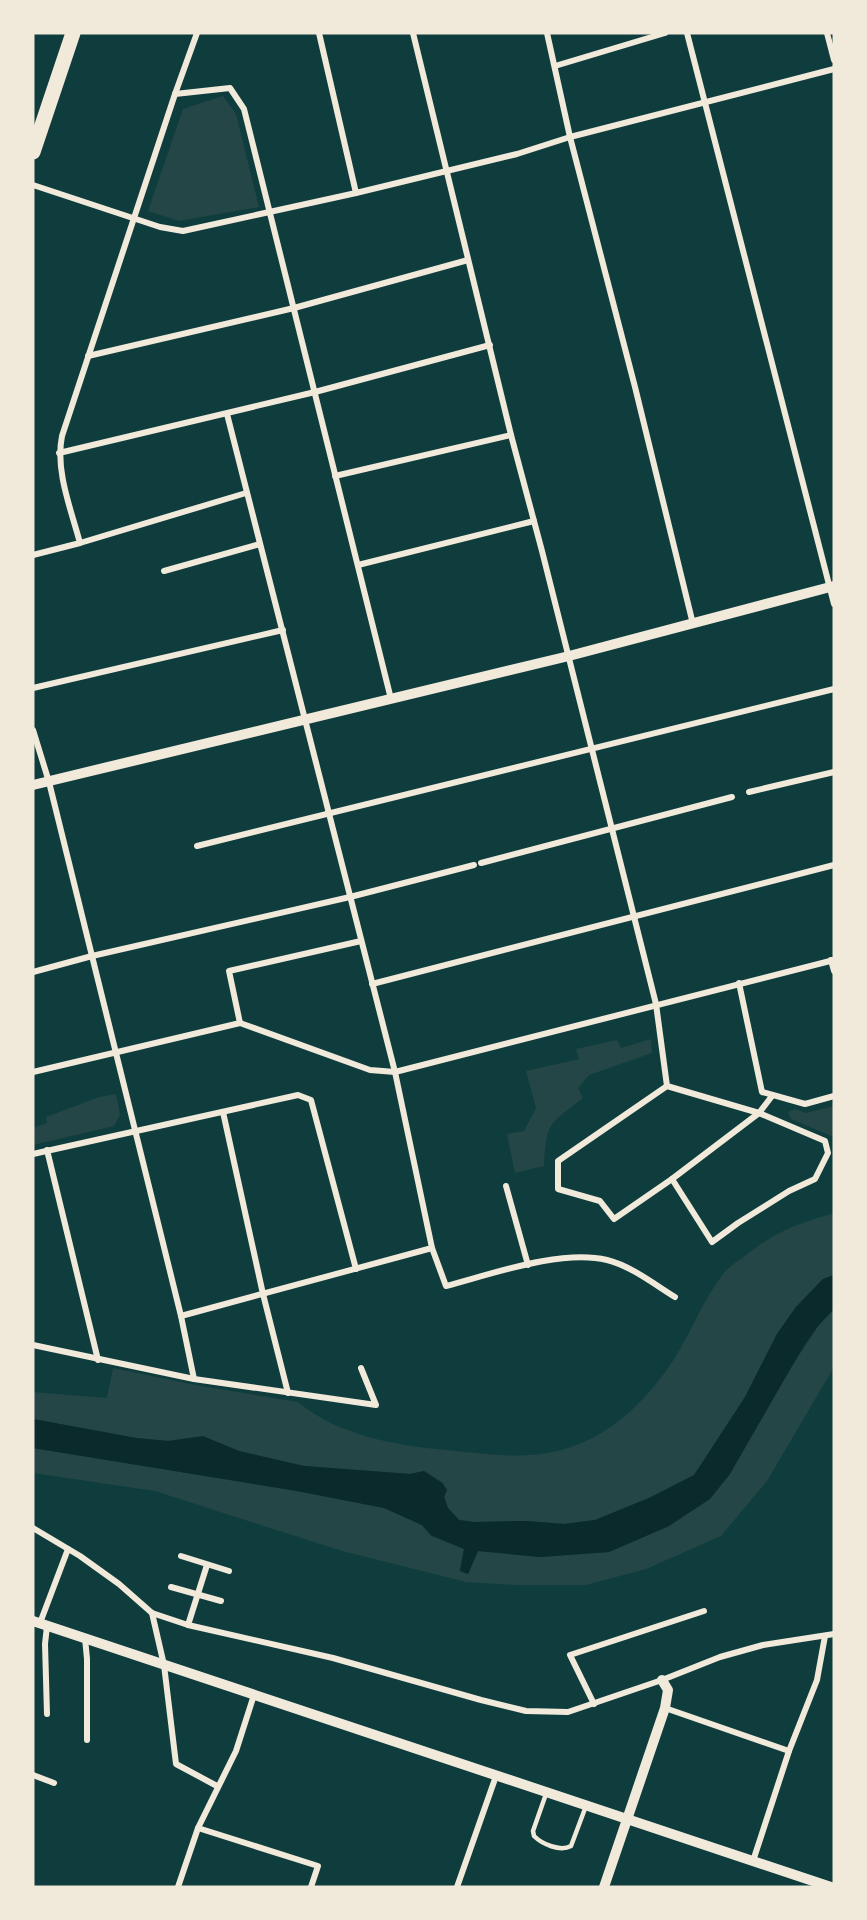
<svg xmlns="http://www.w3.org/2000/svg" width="867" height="1920" font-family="'Source Sans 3',sans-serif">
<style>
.green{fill:#244646}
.water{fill:#0a2a2b}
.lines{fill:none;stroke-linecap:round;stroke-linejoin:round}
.service{stroke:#f1e9da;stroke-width:4.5}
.minor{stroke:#f1e9da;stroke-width:6}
.tertiary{stroke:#f1e9da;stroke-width:10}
.primary{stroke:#f1e9da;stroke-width:15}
</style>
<rect width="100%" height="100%" fill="#0f3d3e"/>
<g class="green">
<path d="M223,96L236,114L259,207L179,221L148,211L183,109Z"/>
<path d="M651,1039L652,1053L589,1075L578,1088L583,1098C549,1125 547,1120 544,1166L515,1173L507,1134L524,1131L536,1108L526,1071L579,1059L576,1049L617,1040L621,1048Z"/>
<path d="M116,1094L120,1115L114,1126L33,1145V1128L47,1123L46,1117L99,1097Z"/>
<path d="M834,1106V1137L791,1119L788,1112L795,1109L806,1113Z"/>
<path d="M834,1213V1275L823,1279L796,1307L777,1334L745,1397L695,1475L649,1498L595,1520L564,1524L527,1521L474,1522L459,1520L448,1508L444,1497L447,1490L443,1483L424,1471L410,1474L304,1466L239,1451L203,1437L168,1441L136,1438L33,1419V1392L107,1398L113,1368L195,1385L298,1402C339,1436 395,1445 446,1450C486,1454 529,1461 568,1448C613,1434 649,1398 674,1359C692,1331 703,1299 724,1273C730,1266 738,1261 745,1256C776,1231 797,1224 834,1213Z"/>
<path d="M834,1309V1367L767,1481L721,1536L646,1569L586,1585H516L466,1582L342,1551L155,1491L33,1473V1448L297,1491L384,1508L422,1525L431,1536L464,1549L460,1571L468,1574L478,1551L540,1557L609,1552L669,1526L787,1374L818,1326Z"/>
</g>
<path class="water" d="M834,1275V1309L818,1326L803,1347L730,1474L710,1499L669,1526L609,1552L540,1557L478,1551L468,1574L460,1571L464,1549L431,1535L422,1525L384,1508L297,1491L33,1448V1419L136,1438L168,1441L203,1436L239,1451L304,1466L410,1474L424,1471L442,1483L447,1490L444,1497L448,1508L459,1520L474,1522L527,1521L564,1524L595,1520L649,1498L694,1475L745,1397L777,1334L796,1307L823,1279Z"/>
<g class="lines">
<path class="service" d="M546,1794L533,1831L534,1836C542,1844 560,1852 571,1846L586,1806"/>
<g class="minor">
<path d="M319,33L356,193"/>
<path d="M413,33L511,435L542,551L656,1004L667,1086L759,1113L825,1141L828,1153L815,1179L789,1191L738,1223L712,1242L672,1179L614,1219L600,1201L558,1189V1161L667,1086"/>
<path d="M547,33L570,137L635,387L693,624"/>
<path d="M687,33L834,604"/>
<path d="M827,33L834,60"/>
<path d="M555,66L665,33"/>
<path d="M175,94L230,88L244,109L391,699"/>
<path d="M33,185L160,227L183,231L356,193L517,154L570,137L834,69"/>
<path d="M88,356L294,308L468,260"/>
<path d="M227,414L395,1072L432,1248L446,1286C492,1274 561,1249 607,1260C631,1266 654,1284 675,1297"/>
<path d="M59,453L315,392L490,345"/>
<path d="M335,476L511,435"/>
<path d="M80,543L246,493"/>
<path d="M33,555L80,543C71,509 55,471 62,436L175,94L197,33"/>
<path d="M358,565L534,521"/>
<path d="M164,571L260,544"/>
<path d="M33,688L283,630"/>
<path d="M33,730L49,782L181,1316L194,1379"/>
<path d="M749,792L834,772"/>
<path d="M197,846L834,689"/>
<path d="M481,863L732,797"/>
<path d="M831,960L834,971"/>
<path d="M33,972L92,956L350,897L474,865"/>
<path d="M739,983L762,1092L805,1104L834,1096"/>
<path d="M372,984L834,865"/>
<path d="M240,1023L229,971L361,941"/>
<path d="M33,1072L240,1023L370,1070L395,1072L834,960"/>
<path d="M223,1112L263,1294L288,1393"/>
<path d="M47,1150L98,1360"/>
<path d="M33,1154L298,1095L311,1100L356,1269"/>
<path d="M672,1179L759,1113L772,1096"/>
<path d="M506,1186L528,1265"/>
<path d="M181,1316L432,1248"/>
<path d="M33,1345L194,1379L376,1405L361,1368"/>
<path d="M33,1528L80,1556L119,1584L152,1613L188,1625L333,1658L481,1700L526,1711L568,1712L662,1680L720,1657L763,1645L834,1634"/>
<path d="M181,1556L229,1571"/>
<path d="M171,1587L221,1601"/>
<path d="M152,1613L164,1665L176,1764L217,1786"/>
<path d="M40,1623L68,1549"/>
<path d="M188,1625L207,1565"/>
<path d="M85,1638L87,1659V1740"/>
<path d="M594,1704L570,1655L704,1611"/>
<path d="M665,1708L789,1751"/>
<path d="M47,1714L45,1644L47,1626"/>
<path d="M33,1775L54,1783"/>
<path d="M198,1828L318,1866L311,1887"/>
<path d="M753,1861L789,1751L817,1680L825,1636"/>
<path d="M178,1887L198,1828L236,1751L254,1695"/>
<path d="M457,1887L496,1776"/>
</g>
<g class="tertiary">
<path d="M33,785L569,656L834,586"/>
<path d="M33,1621L831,1887"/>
<path d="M604,1887L665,1708L668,1690L662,1680"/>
</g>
<path class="primary" d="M33,152L73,33"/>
</g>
<rect width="867" height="1920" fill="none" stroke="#f1e9da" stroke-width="69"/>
</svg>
